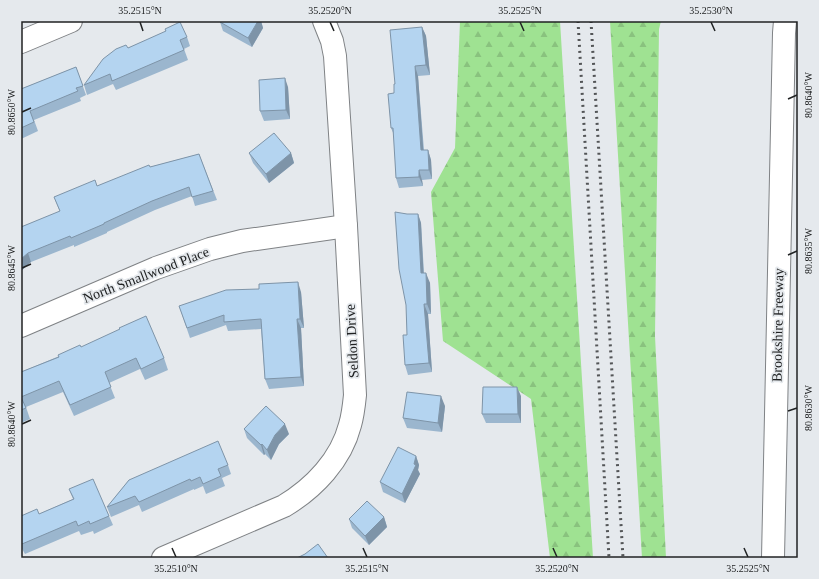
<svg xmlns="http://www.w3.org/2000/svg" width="819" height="579" font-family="Georgia,serif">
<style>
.forest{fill:url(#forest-firs)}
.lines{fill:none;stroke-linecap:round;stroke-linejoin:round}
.minor-casing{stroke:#7f8285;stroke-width:24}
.highway-casing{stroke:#7f8285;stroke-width:24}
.minor{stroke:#fff;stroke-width:22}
.highway{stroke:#fff;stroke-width:22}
.rail{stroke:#535557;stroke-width:3;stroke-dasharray:2 4;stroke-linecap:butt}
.wall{fill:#9bb6ce}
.shaded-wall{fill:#7e94a8}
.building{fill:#b4d4f0;stroke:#7e94a8}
.ticks{fill:none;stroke:#202223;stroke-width:1.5}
.labels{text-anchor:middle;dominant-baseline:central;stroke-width:3.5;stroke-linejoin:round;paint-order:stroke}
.street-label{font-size:14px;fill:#202223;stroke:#e5e9ed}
.neatline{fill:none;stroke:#202223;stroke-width:1.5}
.ticks-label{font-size:10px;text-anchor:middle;fill:#202223}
</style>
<defs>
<pattern id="forest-firs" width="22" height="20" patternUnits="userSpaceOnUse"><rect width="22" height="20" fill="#9fe292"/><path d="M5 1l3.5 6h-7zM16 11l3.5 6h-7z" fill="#89c27e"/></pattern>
</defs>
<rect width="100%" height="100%" fill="#e5e9ed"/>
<g class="forest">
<path d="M460,21H560L593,558H550L531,399L443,341L431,192L455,148Z"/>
<path d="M610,21H661L659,29L655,336L666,558H642Z"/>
</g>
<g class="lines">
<g class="minor-casing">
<g id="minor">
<path d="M21,42L71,21"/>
<path d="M21,326L156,268L210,249L242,241L346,226"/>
<path d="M163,558L284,506C314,488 341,460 350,425C353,415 354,405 355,395L346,226L335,56L332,41L324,21"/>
</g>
</g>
<g class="highway-casing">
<path id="highway" d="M773,558L784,33L785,21"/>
</g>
<use href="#minor" class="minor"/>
<use href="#highway" class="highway"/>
<g class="rail">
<path d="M578,21L609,558"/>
<path d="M591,21L623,558"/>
</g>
</g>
<g class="wall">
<path d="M221,21H261L263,28L252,47L223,31L220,22Z"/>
<path d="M422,27L426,36L430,75L418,76L424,150H428L431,160L432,179L422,180L423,186L399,188L396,178L394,135L391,128L394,93L395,84Z"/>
<path d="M165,29L187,37L190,46L184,49L188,60L116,90L113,84L87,95L84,85L128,48L166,32Z"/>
<path d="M76,67L86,95L80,98L81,101L34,120L38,131L21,139V89Z"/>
<path d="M288,87L290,119L264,121L260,111Z"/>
<path d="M249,153H291L294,163L269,183L253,163Z"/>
<path d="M199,154L217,200L195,206L192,196L155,210L107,232V233L74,247V245L31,262L21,271V227L60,212L54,197L97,186L150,167Z"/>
<path d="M407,214H418L421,223L424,273L430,283L431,314H428L432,372L408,375L405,365L407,335Z"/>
<path d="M301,292L304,328H301L304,386L269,389L265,379L261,329L228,331L226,325L190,338L179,306Z"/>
<path d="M81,347L164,358L168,370L145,380L140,369L109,383L115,398L74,416L63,392L26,407L30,419L21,423V372Z"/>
<path d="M521,396V423H486L482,414Z"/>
<path d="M445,406L442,432L407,428L403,418Z"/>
<path d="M244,429L289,434L279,444L271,460L265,454L264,455L247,438Z"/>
<path d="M416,456L419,465L418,470L420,474L405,503L383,492L380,482Z"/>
<path d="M228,465L231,474L222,478L225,486L206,494L203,486L194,490V489L142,512L139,505L111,517L107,507L129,480Z"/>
<path d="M69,489L109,516L113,525L94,534L93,531L81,535L79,531L25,554L21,547V516L39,514L73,499Z"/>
<path d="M384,517L387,527L369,545L352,528L349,519Z"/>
</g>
<g class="shaded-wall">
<path d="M258,21H261L263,28L252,47L248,38Z"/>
<path d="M422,27L426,36L430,75L426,65Z"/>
<path d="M415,66L418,76L424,160L421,150Z"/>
<path d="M285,78L288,87L290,119L286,110Z"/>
<path d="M428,150L431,160L432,179L429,170Z"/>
<path d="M291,153L294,163L269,183L266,174Z"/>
<path d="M419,170L422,180L423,186L419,177Z"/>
<path d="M418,214L421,223L424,283L421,273Z"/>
<path d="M28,253L31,262L21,271V259Z"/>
<path d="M426,273L430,283L431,314L427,304Z"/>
<path d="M298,282L301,292L304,328L300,319Z"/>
<path d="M424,304L428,314L432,372L429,363Z"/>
<path d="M297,319L301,328L304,386L301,377Z"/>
<path d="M517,387L521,396V423L518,414Z"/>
<path d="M441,396L445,406L442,432L438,423Z"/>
<path d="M285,424L289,434L279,444L271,460L267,450L275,435Z"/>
<path d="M262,444L265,454L264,455L261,445Z"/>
<path d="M416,456L419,465L418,470L420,474L405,503L402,494L414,464Z"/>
<path d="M384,517L387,527L369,545L365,536Z"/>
</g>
<g class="building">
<path d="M221,21H258L248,38L220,22Z"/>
<path d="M180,22L187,37L180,40L184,50L112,81L110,74L84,85L103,59L116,49L126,45L128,48L166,31L165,29Z"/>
<path d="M422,27L426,65L415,66L421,150H428L429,170H419V177L396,178L393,128H391L388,94L394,93V84H395L390,30Z"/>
<path d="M76,67L83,86L76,88L78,91L30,111L34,122L21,128V89Z"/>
<path d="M285,78L286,110L260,111L259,80Z"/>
<path d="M274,133L291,153L266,174L249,153Z"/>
<path d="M199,154L213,191L192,197L189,187L152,201L104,223V224L71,238L70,236L28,253L21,259V226V227L60,211L54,197L95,180L97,186L149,165L150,167Z"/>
<path d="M395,212L407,214H418L421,273H426L427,304H424L429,363L405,365L403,335H407L406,305L399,269Z"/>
<path d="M298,282L300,319H297L301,377L265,379L261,319L224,322V315L187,328L179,306L226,290L259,289V284Z"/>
<path d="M146,316L164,358L141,369L136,358L105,372L111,387L70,405L59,381L21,397L26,408L21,410V372L59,357L58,355L80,345L81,347L120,329L119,328Z"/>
<path d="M483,387H517L518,414H482Z"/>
<path d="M407,392L441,396L438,423L403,418Z"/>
<path d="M266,406L285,424L275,435L267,450L262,444L261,445L244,429Z"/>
<path d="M218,441L228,465L218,469L221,476L203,484L200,477L191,481L190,479L139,502L135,496L107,507L129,480Z"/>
<path d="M398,447L416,456L414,464L416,465L402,494L380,482Z"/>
<path d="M93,479L109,516L90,524L89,521L78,526L76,521L22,544H21V516L37,509L39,514L74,499L69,489Z"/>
<path d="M367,501L384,517L365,536L349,519Z"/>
<path d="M318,544L328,558H297L305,554Z"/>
</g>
<path class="ticks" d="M140,22L143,31M330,22L334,31M520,22L524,31M711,22L715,31M788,99L797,95M22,112L31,108M788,255L797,251M22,268L31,264M788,411L797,408M22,424L31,420M172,548L176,557M363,548L367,557M553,548L557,557M744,548L748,557"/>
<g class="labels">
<g class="street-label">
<text transform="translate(146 275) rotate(-21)">North Smallwood Place</text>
<text transform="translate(778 325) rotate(-89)">Brookshire Freeway</text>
<text transform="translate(352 341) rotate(-93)">Seldon Drive</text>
</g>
</g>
<rect width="819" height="579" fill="none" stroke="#e5e9ed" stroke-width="44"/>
<rect x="22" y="22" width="775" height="535" class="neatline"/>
<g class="ticks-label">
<text x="140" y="14">35.2515°N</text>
<text x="330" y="14">35.2520°N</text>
<text x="520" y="14">35.2525°N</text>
<text x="711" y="14">35.2530°N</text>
<text transform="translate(808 95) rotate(-90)" y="4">80.8640°W</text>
<text transform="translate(11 112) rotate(-90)" y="4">80.8650°W</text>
<text transform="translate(808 251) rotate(-90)" y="4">80.8635°W</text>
<text transform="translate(11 268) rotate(-90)" y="4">80.8645°W</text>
<text transform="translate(808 408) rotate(-90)" y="4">80.8630°W</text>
<text transform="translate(11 424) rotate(-90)" y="4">80.8640°W</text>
<text x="176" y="572">35.2510°N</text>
<text x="367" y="572">35.2515°N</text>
<text x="557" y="572">35.2520°N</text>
<text x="748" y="572">35.2525°N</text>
</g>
</svg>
